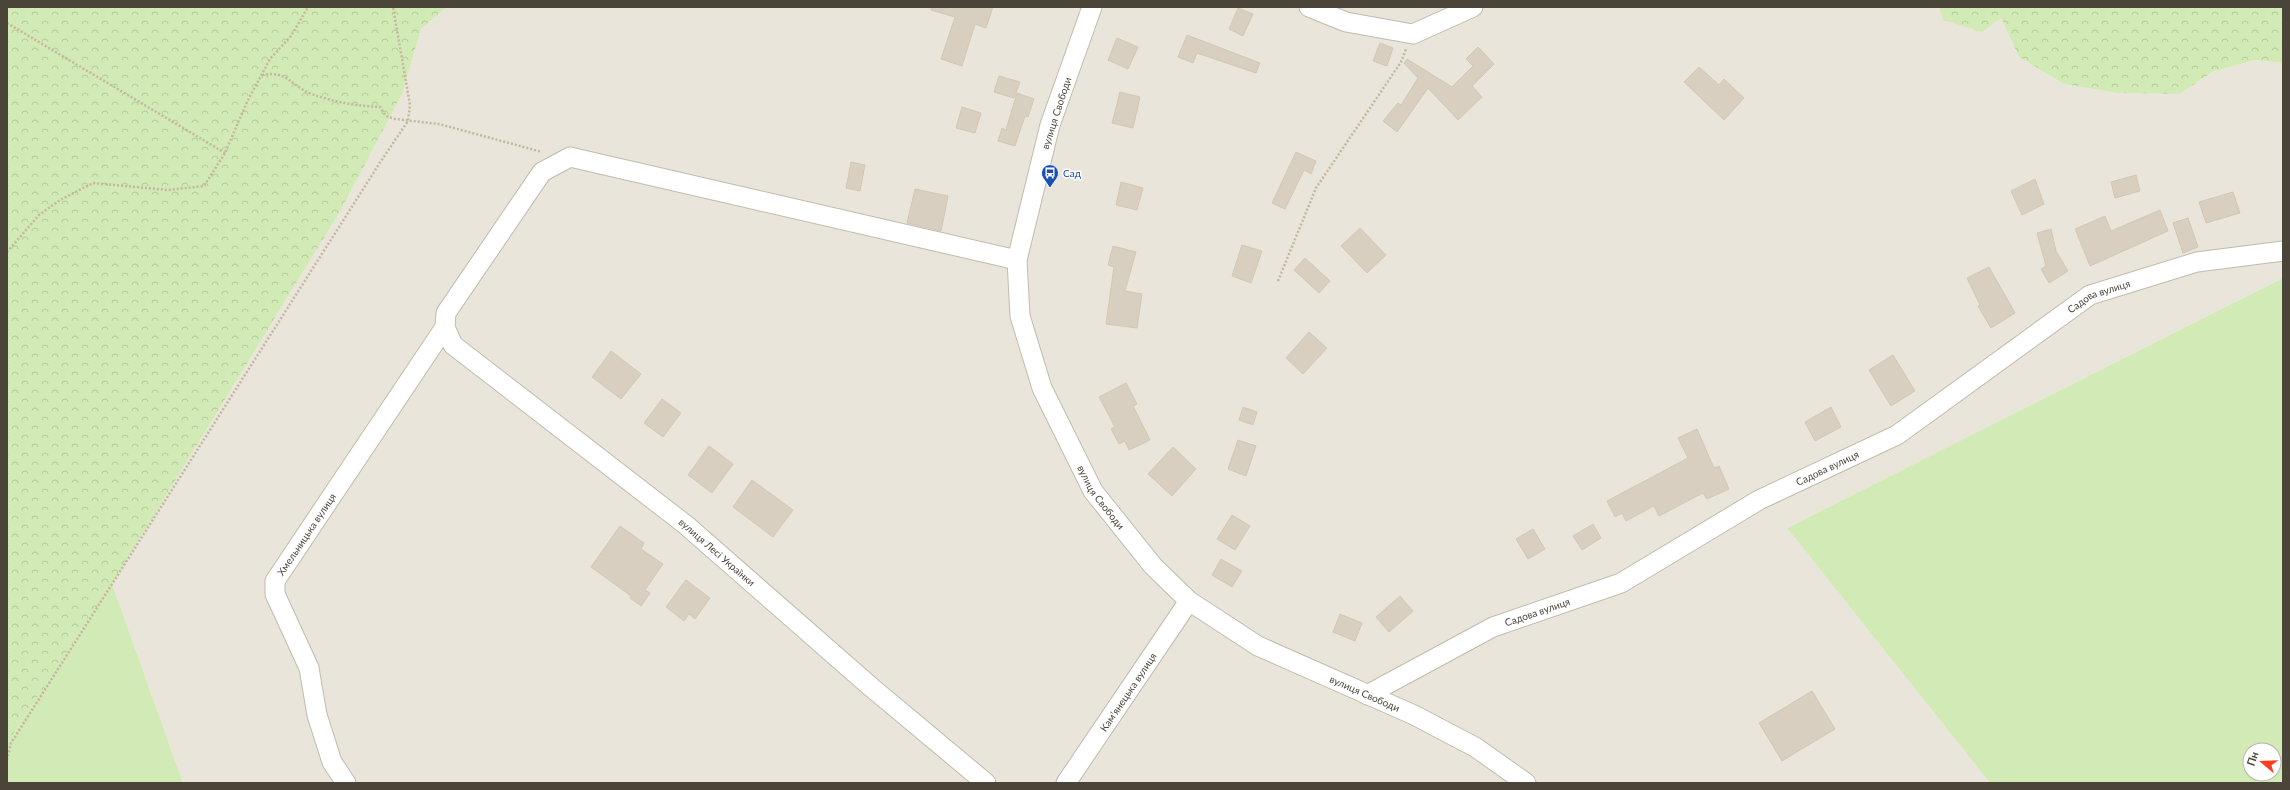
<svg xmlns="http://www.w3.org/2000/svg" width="2290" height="790" font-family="Lato,sans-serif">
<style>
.residential{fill:#eae5da}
.forest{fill:url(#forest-crowns)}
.garden{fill:#d2eab5;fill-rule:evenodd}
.building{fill:#d8cfc1;stroke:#d3c7b4}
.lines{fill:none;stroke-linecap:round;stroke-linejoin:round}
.minor-casing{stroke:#c2bbae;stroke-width:21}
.path{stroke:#c4b79f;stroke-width:2.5;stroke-dasharray:2 2;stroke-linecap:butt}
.minor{stroke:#fff;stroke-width:19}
.labels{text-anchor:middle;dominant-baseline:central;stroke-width:3;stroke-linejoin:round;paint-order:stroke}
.street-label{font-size:10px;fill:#4b4439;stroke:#fff}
.transit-label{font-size:10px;fill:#164399;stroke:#fff;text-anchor:start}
</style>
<defs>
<pattern id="forest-crowns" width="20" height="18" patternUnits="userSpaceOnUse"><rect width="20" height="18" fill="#d2eab5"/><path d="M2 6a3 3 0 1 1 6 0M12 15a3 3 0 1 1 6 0" fill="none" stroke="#b6ca9c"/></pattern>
</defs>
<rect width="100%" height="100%" fill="#f6f3ec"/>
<path class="residential" d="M447,7H1939L1943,20L2001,18L2019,57L2064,84L2118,93L2180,94L2212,72L2255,60L2283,63V278L1787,528L1990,783H183L112,584L341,210L402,94L421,29Z"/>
<g class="forest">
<path d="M7,7H447L421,29L402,94L341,210L112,584L7,744Z"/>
<path d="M1939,7H2283V63L2255,60L2212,72L2180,94L2118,93L2064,84L2019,57L2001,18L1982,32L1943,20Z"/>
</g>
<g class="garden">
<path d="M2283,278V783H1990L1787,528ZM2250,750H2274V774H2250Z"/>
<path d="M112,584L183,783H7V744Z"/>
</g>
<g class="building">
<path d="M932,7H993L986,28L975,24L962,66L941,59L955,17L931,10Z"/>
<path d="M1238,8L1253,14L1243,36L1229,29Z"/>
<path d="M1187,35L1260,63L1256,73L1197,53L1193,63L1178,57Z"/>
<path d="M1117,38L1138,47L1128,69L1108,60Z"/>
<path d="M1380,43L1393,48L1387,66L1373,61Z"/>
<path d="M1478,47L1494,64L1472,86L1482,97L1458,120L1428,88L1397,132L1383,121L1398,103L1401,105L1418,78L1404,63L1407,59L1452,87L1473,66L1466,59Z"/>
<path d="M1699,67L1719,85L1724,79L1744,98L1724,120L1684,82Z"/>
<path d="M999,76L1020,82L1014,98L994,92Z"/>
<path d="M1120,92L1140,97L1133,128L1112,123Z"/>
<path d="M1017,93L1034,99L1028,117L1025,116L1015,146L998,141L1002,128L1006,130Z"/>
<path d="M962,107L981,113L975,133L956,128Z"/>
<path d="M1296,152L1316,161L1311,174L1304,170L1285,209L1272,203Z"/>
<path d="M851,162L865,165L860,191L846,188Z"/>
<path d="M2136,175L2140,191L2115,198L2111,182Z"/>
<path d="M2035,179L2044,204L2022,215L2011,191Z"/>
<path d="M1121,182L1143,188L1137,210L1116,205Z"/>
<path d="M915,189L948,196L941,231L907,223Z"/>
<path d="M2233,192L2240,213L2206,223L2199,202Z"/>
<path d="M2160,210L2168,231L2090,266L2075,229L2105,216L2111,231Z"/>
<path d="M2188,218L2198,247L2183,253L2173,223Z"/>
<path d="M1360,228L1386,255L1367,273L1341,246Z"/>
<path d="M2051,229L2056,251L2068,271L2049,283L2041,269L2046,266L2037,233Z"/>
<path d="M1242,245L1262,251L1251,283L1232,276Z"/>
<path d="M1113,246L1136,252L1125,291L1142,294L1137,328L1106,324L1114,267L1108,265Z"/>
<path d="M1305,258L1330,281L1319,293L1294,270Z"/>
<path d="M1989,267L2015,313L1991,328L1978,306L1980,305L1967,278Z"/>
<path d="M1309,332L1327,348L1303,374L1286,358Z"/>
<path d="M611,351L641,374L621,399L592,377Z"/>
<path d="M1893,355L1915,391L1891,406L1869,370Z"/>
<path d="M1126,383L1137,404L1133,406L1150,440L1129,450L1125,441L1119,444L1111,429L1115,427L1099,397Z"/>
<path d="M662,399L681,413L663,437L644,423Z"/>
<path d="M1243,407L1257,412L1253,425L1239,420Z"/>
<path d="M1831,407L1841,427L1815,441L1805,422Z"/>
<path d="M1697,429L1714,468L1719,466L1729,489L1707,499L1703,493L1659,516L1654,506L1626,521L1622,513L1615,517L1607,501L1688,458L1678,438Z"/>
<path d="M1238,440L1256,446L1246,476L1228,469Z"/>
<path d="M709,446L733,464L712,493L688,475Z"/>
<path d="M1173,447L1196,469L1172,496L1148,474Z"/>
<path d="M752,480L793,510L773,537L733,507Z"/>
<path d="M1232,515L1250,526L1235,550L1217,539Z"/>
<path d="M1593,524L1601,538L1582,550L1573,536Z"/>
<path d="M620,526L644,543L641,549L663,564L645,590L650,593L641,606L630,598L631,596L591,567Z"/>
<path d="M1533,529L1545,549L1528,559L1516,539Z"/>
<path d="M1221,559L1242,571L1232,587L1212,575Z"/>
<path d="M686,580L710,598L695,619L689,614L684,621L666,607Z"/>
<path d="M1400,596L1413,611L1389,632L1376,617Z"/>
<path d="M1340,614L1362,623L1355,641L1333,632Z"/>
<path d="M1812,691L1835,729L1782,761L1759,723Z"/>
</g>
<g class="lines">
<g class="minor-casing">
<g id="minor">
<path id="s1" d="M1092,7L1050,125L1017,260L1020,316L1042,388L1093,491L1153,566L1189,601L1258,646L1414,715L1475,747L1526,783"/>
<path d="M1309,7L1346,22L1413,34L1473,7"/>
<path id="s2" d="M1367,695L1493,627L1621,583L1759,500L1897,435L2090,295L2197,262L2283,251"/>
<path id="s3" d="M346,783L332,762L317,715L309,668L275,594V581L445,327"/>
<path d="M986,783L871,687L686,525L453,345L445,327L446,313L542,172L570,157L1017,260"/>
<path d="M1066,783L1189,601"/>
</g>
</g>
<g class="path">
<path d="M7,23L225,153"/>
<path d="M262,75C289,70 291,87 312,94C333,102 358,106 380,107L386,116L395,119L439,124L542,152"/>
<path d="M7,252L39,215L60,200L93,183L168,190L204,186L225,153L247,102L270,59L291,36L308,7"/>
<path d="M1278,281L1316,188L1401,62L1406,49"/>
<path d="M7,760L11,743L381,161L408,121L410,105L393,7"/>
</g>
<use href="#minor" class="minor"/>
</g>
<defs>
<g id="bus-pin" transform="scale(0.9)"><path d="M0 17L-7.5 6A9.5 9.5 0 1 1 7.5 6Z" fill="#1a4fb4" stroke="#fff"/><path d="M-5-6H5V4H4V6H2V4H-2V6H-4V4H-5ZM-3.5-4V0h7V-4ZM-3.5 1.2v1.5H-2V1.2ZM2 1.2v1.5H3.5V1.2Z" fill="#fff"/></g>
</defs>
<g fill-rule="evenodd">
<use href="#bus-pin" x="1050" y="173"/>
</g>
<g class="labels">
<g class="street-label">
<text transform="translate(1056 113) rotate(-72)">вулиця Свободи</text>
<text stroke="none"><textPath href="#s2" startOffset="838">Садова вулиця</textPath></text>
<text stroke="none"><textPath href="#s2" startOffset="515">Садова вулиця</textPath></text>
<text stroke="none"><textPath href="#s1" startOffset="520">вулиця Свободи</textPath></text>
<text stroke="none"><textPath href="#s3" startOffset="273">Хмельницька вулиця</textPath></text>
<text transform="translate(717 552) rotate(41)">вулиця Лесі Українки</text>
<text stroke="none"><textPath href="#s2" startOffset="190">Садова вулиця</textPath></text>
<text transform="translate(1128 692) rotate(-56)">Камʼянецька вулиця</text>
<text stroke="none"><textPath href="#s1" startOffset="856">вулиця Свободи</textPath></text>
</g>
<g class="transit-label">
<text x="1063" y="173">Сад</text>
</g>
</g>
<rect width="2290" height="790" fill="none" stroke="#4b4439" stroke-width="16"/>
<g transform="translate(2262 762) rotate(289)"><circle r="19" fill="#ffffff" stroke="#b7b4b0"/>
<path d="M0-3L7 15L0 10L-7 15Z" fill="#fc3f1d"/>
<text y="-6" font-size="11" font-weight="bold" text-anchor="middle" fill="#4b4439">Пн</text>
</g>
</svg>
